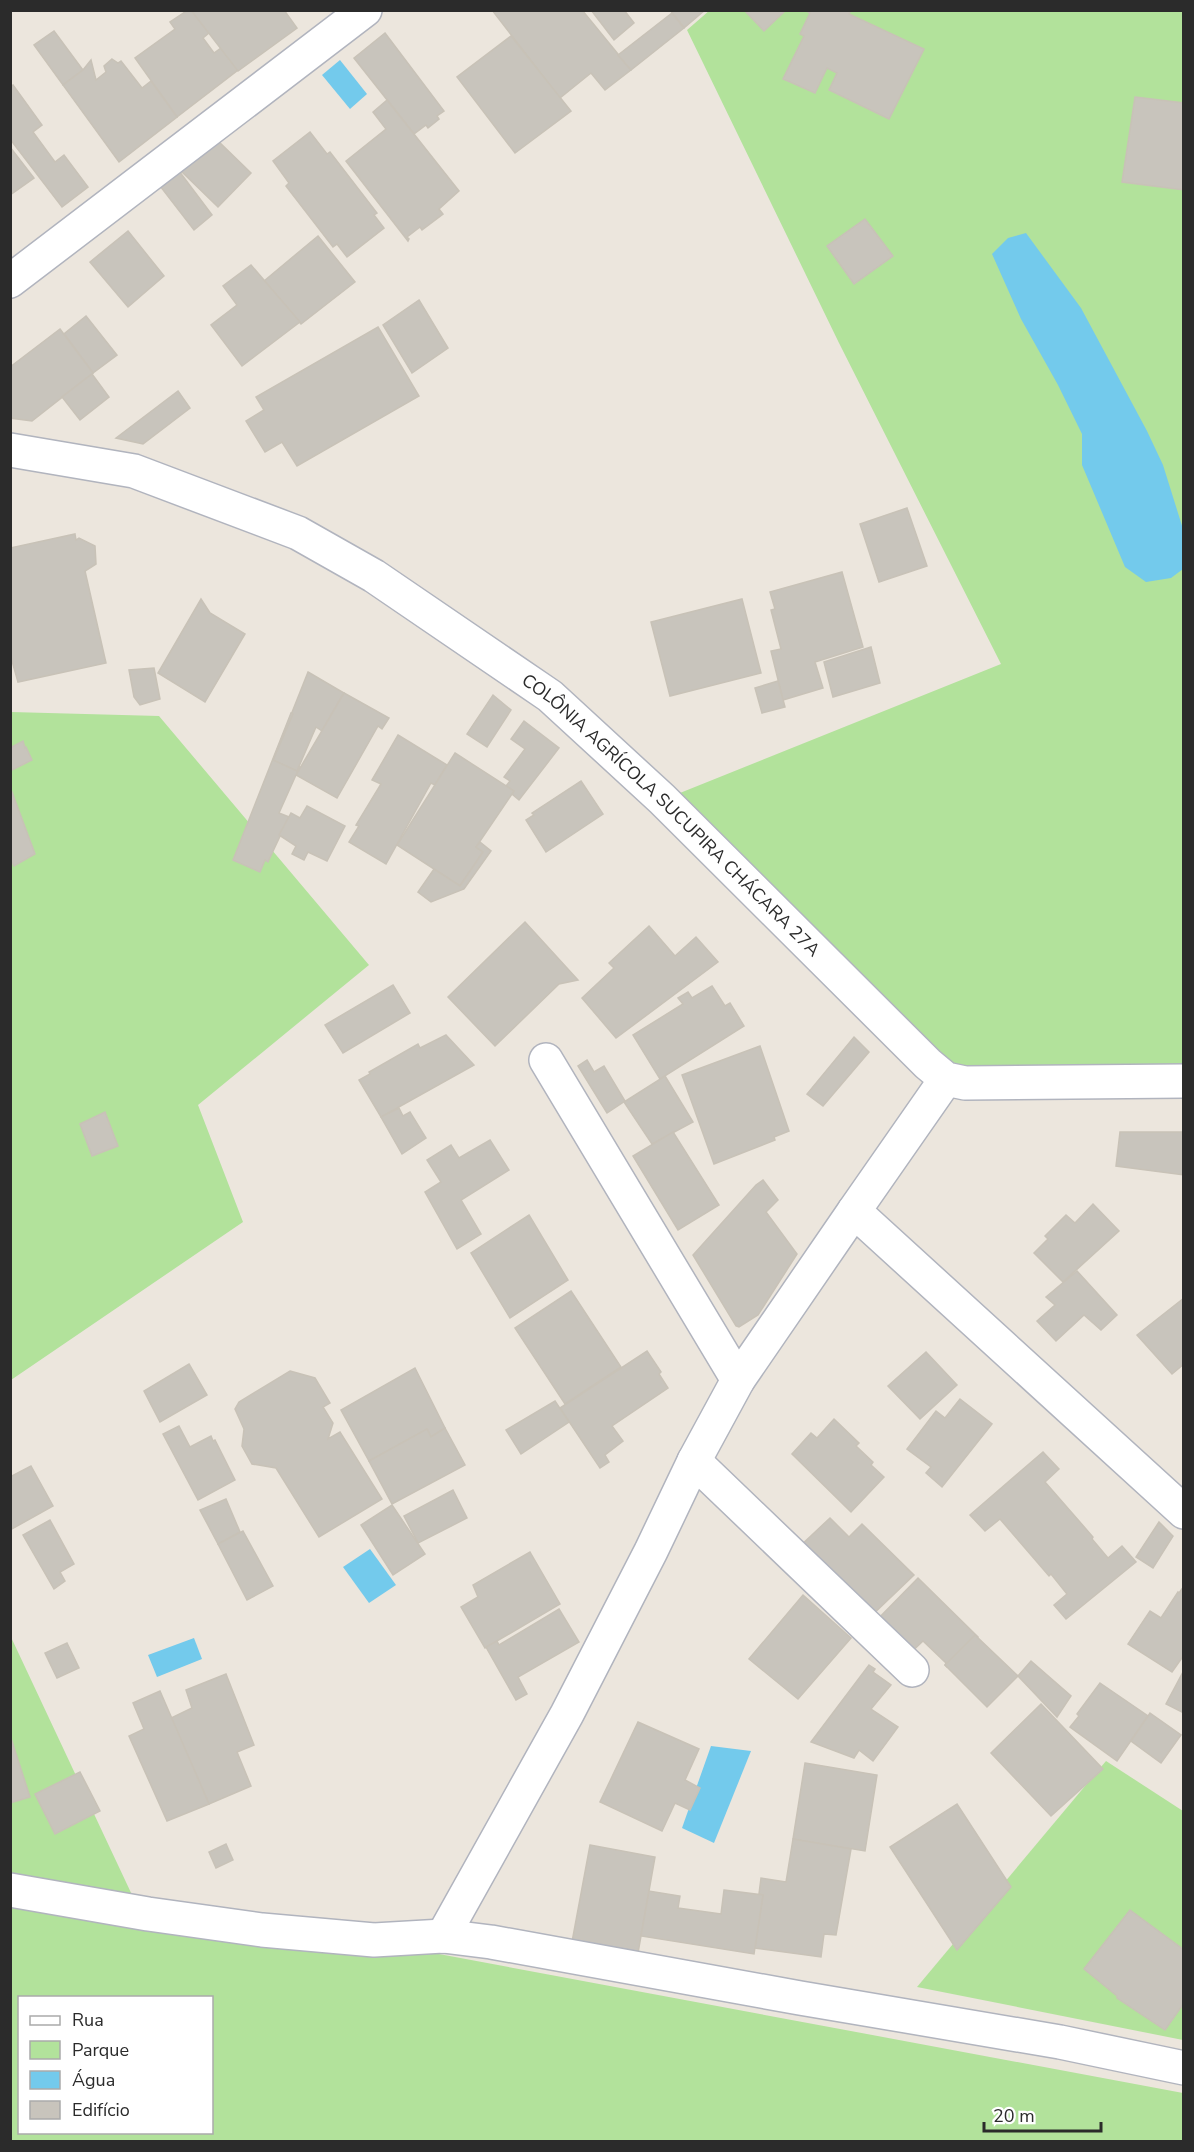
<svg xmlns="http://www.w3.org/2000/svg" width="1194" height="2152" font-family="'Nunito Sans',sans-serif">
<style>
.green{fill:#b2e29b;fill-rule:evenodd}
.water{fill:#73caec}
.building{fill:#c8c4bc;stroke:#c8c2b7;stroke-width:1.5}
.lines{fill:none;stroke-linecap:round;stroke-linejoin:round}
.street-casing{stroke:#b1b4be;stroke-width:36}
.street{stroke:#fff;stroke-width:33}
.labels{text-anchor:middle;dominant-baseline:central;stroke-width:4.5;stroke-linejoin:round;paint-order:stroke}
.street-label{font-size:18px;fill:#2b2b2b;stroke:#fff}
</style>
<rect width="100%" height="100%" fill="#ece6dd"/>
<g class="green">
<path d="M710,10L1183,11V1067L948,1075L665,799L1001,664L839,343L687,30Z"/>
<path d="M11,712L159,716L369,965L198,1105L243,1222L11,1380Z"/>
<path d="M10,1635L133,1897L1183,2093V2141H11ZM20,1998H212V2132H20Z"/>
<path d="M1106,1761L1183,1811V2040L917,1987Z"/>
</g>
<g class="water">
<path d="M340,60L367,94L350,109L322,75Z"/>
<path d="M1026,233L1081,308L1147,431L1163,465L1183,529V569L1171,578L1146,582L1125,567L1082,465V434L1058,385L1021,319L992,254L1008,238Z"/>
<path d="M370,1549L396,1585L369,1603L343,1567Z"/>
<path d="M194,1638L202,1659L157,1677L148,1655Z"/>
<path d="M711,1746L751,1751L714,1843L682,1828Z"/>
</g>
<g class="building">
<path d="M188,10H191L209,33L203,38L214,53L221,48L238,70L177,117L135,58L175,29L170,22Z"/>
<path d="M191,10H284L297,28L238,71Z"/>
<path d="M492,10H582L631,70L605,90L591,73L560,98Z"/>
<path d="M591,10H624L634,23L614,40Z"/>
<path d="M670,10H705L684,28Z"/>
<path d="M744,10H786L764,31Z"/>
<path d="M805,10H851L849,14L924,49L889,119L829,90L837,73L827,68L815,93L783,79L804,36L800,34L810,13Z"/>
<path d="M672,13L684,28L631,70L618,55Z"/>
<path d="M54,31L83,70L63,85L34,45Z"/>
<path d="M385,33L444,111L437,116L439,119L428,128L426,125L414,134L354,58Z"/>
<path d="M511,36L571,111L515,153L457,77Z"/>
<path d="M112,59L118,63L121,61L142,88L151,81L177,117L119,162L63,85L83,70L91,60L96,80L106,72L104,66Z"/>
<path d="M13,85L42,125L33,132L55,162L64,155L88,187L62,207L10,139V87Z"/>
<path d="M1135,97L1184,103V190L1122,182Z"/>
<path d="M387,100L459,191L439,209L443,214L422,230L420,227L407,237L409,239L408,241L346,161L386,129L373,112Z"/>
<path d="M310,132L327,154L330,152L377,213L374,215L384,228L347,257L337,244L333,247L286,186L289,183L273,161Z"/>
<path d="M215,138L251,173L218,207L181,171Z"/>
<path d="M10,147L34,178L10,195Z"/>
<path d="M179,171L212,215L194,230L160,186Z"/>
<path d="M865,219L893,256L854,284L827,246Z"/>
<path d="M128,231L164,276L128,307L90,262Z"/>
<path d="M318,236L355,282L301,324L264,281Z"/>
<path d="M251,265L300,322L242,366L211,325L237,305L223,286Z"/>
<path d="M419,300L448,348L412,373L383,325Z"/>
<path d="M86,316L117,355L93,373L64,334Z"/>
<path d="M378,327L419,396L297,466L282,442L265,452L246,421L264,410L256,397Z"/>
<path d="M60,329L93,373L32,421L10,418V367Z"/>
<path d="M92,374L109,397L80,420L62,397Z"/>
<path d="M178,391L190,408L143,444L116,438Z"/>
<path d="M907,508L927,566L879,582L860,524Z"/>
<path d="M75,534L76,540L79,538L95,546L96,564L85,571L106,663L18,682L10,654V548Z"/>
<path d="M842,572L863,647L815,662L823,688L783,700L771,651L781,649L771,610L775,609L770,592Z"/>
<path d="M201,599L210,613L245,634L205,702L158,673Z"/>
<path d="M742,599L761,673L670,696L651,622Z"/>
<path d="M871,647L880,683L833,697L824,662Z"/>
<path d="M154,668L160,699L140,705L134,697L129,670Z"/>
<path d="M308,672L344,693L322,731L316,727L297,771L273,760Z"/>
<path d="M778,681L785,707L762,713L755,688Z"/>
<path d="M344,693L389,718L382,729L378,726L337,798L296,775Z"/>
<path d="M493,695L511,710L487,747L467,734Z"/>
<path d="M291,713L293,714L273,760L297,771L300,766L279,813L289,817L268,862L265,860L260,872L233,860Z"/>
<path d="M524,721L559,748L519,800L512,794L514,791L506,786L510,781L504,777L525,749L511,739Z"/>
<path d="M398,735L447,765L435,785L431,783L386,864L349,842L359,826L356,825L381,784L372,780Z"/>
<path d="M23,741L25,748L26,747L32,760L10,771V748Z"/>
<path d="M455,753L514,791L476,847L483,852L460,886L397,845Z"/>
<path d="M581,781L603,814L546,852L526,820L534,815L532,813Z"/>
<path d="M12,792L35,854L14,866L10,859V793Z"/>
<path d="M307,806L345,826L327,861L308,852L304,860L292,854L296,846L279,835L291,813L300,818Z"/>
<path d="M480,842L491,851L464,889L431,902L418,892L434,869L460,886L483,852L476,847Z"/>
<path d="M525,922L578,980L559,984L495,1046L448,997Z"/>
<path d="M649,926L675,956L696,937L718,962L616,1038L582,998L614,968L609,963Z"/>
<path d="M393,985L410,1013L343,1053L325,1025Z"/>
<path d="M712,986L725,1006L730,1003L744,1026L660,1079L633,1035L683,1004L678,998L688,992L692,998Z"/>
<path d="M446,1035L474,1065L381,1117L359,1080L370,1074L369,1072L418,1044L420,1048Z"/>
<path d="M854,1037L869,1052L823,1106L807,1094Z"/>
<path d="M760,1046L789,1131L774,1137L775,1140L714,1164L682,1075Z"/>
<path d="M587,1060L594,1072L604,1066L625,1101L607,1113L578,1066Z"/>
<path d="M665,1076L693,1122L652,1144L624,1102Z"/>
<path d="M399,1108L403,1116L410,1112L426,1138L402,1154L381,1117Z"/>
<path d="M105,1112L118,1146L92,1156L80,1124Z"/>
<path d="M673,1132L719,1205L678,1230L633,1156Z"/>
<path d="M1120,1132H1184V1175L1116,1166Z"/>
<path d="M490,1140L509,1170L461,1200L481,1234L457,1249L425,1192L441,1182L427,1160L451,1145L459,1158Z"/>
<path d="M763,1180L778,1200L766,1212L797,1254L758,1315L739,1327L736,1326L693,1255L756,1185Z"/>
<path d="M1093,1204L1119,1231L1063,1282L1034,1253L1048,1239L1045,1236L1066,1215L1075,1223Z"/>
<path d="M529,1215L568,1280L510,1318L471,1253Z"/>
<path d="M1077,1271L1117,1315L1101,1330L1084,1315L1056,1341L1037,1321L1055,1305L1046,1297Z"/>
<path d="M571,1291L621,1367L565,1404L515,1328Z"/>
<path d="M1184,1298V1364L1172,1374L1137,1335Z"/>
<path d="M647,1351L661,1372L659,1374L668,1388L612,1426L623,1441L605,1455L609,1462L600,1468L560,1408Z"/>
<path d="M926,1352L957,1385L920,1419L888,1386Z"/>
<path d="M189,1364L207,1395L160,1422L144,1391Z"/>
<path d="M415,1368L445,1428L431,1437L427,1429L369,1461L341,1410Z"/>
<path d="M290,1371L315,1378L330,1403L323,1407L333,1423L328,1439L340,1432L382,1499L319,1537L276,1468L252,1464L242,1446L244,1429L235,1409L239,1402Z"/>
<path d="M960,1399L992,1424L942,1487L926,1473L931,1467L907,1449L936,1411L945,1418Z"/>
<path d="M555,1401L569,1422L521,1454L506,1430Z"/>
<path d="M834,1419L859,1443L856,1446L873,1462L871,1465L884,1477L851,1512L792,1454L811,1433L817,1438Z"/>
<path d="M179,1426L190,1447L211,1436L213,1441L215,1440L235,1480L198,1500L163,1434Z"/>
<path d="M445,1428L465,1465L392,1504L369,1461L427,1429L431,1437Z"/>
<path d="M1043,1452L1059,1469L1045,1482L1093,1537L1092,1539L1108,1558L1122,1546L1136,1562L1066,1619L1054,1605L1067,1594L1051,1574L1049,1576L1000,1519L985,1531L970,1515Z"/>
<path d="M31,1466L53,1506L10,1530V1477Z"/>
<path d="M453,1490L467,1518L418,1543L404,1516Z"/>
<path d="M226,1499L240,1532L218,1544L200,1510Z"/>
<path d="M392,1505L425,1554L393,1575L361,1525Z"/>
<path d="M830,1518L849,1537L862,1524L914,1575L867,1620L797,1549Z"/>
<path d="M50,1520L74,1564L60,1572L65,1581L54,1589L23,1535Z"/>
<path d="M1159,1522L1173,1536L1153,1568L1136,1557Z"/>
<path d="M243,1531L273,1586L247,1600L218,1544Z"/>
<path d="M530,1552L560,1604L485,1648L461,1607L478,1597L473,1585Z"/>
<path d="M918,1578L978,1637L947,1667L945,1665L946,1663L923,1641L904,1659L871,1626Z"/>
<path d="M1184,1586V1655L1172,1672L1128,1644L1150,1611L1161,1618L1178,1592L1179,1593Z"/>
<path d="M803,1595L851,1638L798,1699L749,1659Z"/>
<path d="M559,1609L579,1642L518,1677L527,1694L516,1700L486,1647L497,1641L499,1645Z"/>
<path d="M975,1635L1018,1676L987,1707L945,1665Z"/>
<path d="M67,1643L79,1668L57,1678L45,1653Z"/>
<path d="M1031,1661L1071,1696L1057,1717L1018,1676Z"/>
<path d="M869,1665L875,1669L873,1672L891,1685L871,1709L898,1727L873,1761L859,1750L854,1758L811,1742Z"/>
<path d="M1184,1670V1713L1166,1704Z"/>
<path d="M226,1674L254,1745L237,1752L251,1786L209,1804L171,1718L192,1708L186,1690Z"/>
<path d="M1100,1683L1148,1716L1117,1761L1070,1727L1079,1716L1077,1714Z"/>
<path d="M160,1691L209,1804L167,1821L129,1736L144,1729L133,1703Z"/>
<path d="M1041,1704L1103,1769L1051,1816L991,1753Z"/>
<path d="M1150,1713L1181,1735L1161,1763L1131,1741Z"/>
<path d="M638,1722L699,1749L685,1780L700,1788L690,1810L675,1803L662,1831L600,1802Z"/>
<path d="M10,1735L30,1797L10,1803Z"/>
<path d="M805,1763L877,1775L865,1851L793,1839Z"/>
<path d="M80,1772L100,1811L55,1834L35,1794Z"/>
<path d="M957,1804L1011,1887L957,1950L890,1847Z"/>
<path d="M793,1839L851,1849L836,1935L824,1934L821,1957L755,1948L763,1895L759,1894L761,1878L786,1882Z"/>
<path d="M226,1844L233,1860L216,1868L209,1852Z"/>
<path d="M590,1845L655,1857L638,1953L572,1942Z"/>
<path d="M724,1890L763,1895L754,1954L641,1936L649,1891L680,1896L678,1908L721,1914Z"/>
<path d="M1130,1910L1184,1950V2003L1165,2030L1117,1998V1996L1084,1969Z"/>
</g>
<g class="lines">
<g class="street-casing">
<g id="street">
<path d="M10,281L365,10"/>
<path id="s1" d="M10,450L134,471L298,533L374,576L550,696L662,799L928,1064L946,1079L965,1083L1184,1081"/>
<path d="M546,1060L738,1380"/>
<path d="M946,1079L854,1211L1184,1512"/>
<path d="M694,1461L912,1670"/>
<path d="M10,1890L148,1914L262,1930L374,1940L443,1936L491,1942L800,1998L1060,2042L1184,2068"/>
<path d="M443,1936L567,1714L651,1551L694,1461L738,1380L854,1211"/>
</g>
</g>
<use href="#street" class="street"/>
</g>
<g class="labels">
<g class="street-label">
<text stroke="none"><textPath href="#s1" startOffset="771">COLÔNIA AGRÍCOLA SUCUPIRA CHÁCARA 27A</textPath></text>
</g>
</g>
<rect width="1194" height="2152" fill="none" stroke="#2b2b2b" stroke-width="24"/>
<rect x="18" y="1996" width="195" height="138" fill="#ffffff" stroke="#aaaaaa" stroke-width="1.5"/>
<rect x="30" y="2016" width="30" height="9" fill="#ffffff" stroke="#aaaaaa" stroke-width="1.5"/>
<text x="72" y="2026" font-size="18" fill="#2b2b2b">Rua</text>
<rect x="30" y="2041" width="30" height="18" fill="#b2e29b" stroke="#aaaaaa" stroke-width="1.5"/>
<text x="72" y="2056" font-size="18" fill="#2b2b2b">Parque</text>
<rect x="30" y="2071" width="30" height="18" fill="#73caec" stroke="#aaaaaa" stroke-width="1.5"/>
<text x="72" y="2086" font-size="18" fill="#2b2b2b">Água</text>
<rect x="30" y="2101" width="30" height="18" fill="#c8c4bc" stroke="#aaaaaa" stroke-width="1.5"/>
<text x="72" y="2116" font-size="18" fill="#2b2b2b">Edifício</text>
<path d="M984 2122v9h117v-9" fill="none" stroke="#2b2b2b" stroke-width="3"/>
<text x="993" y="2122" font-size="18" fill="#2b2b2b" stroke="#ffffff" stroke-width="4.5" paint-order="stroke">20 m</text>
</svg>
